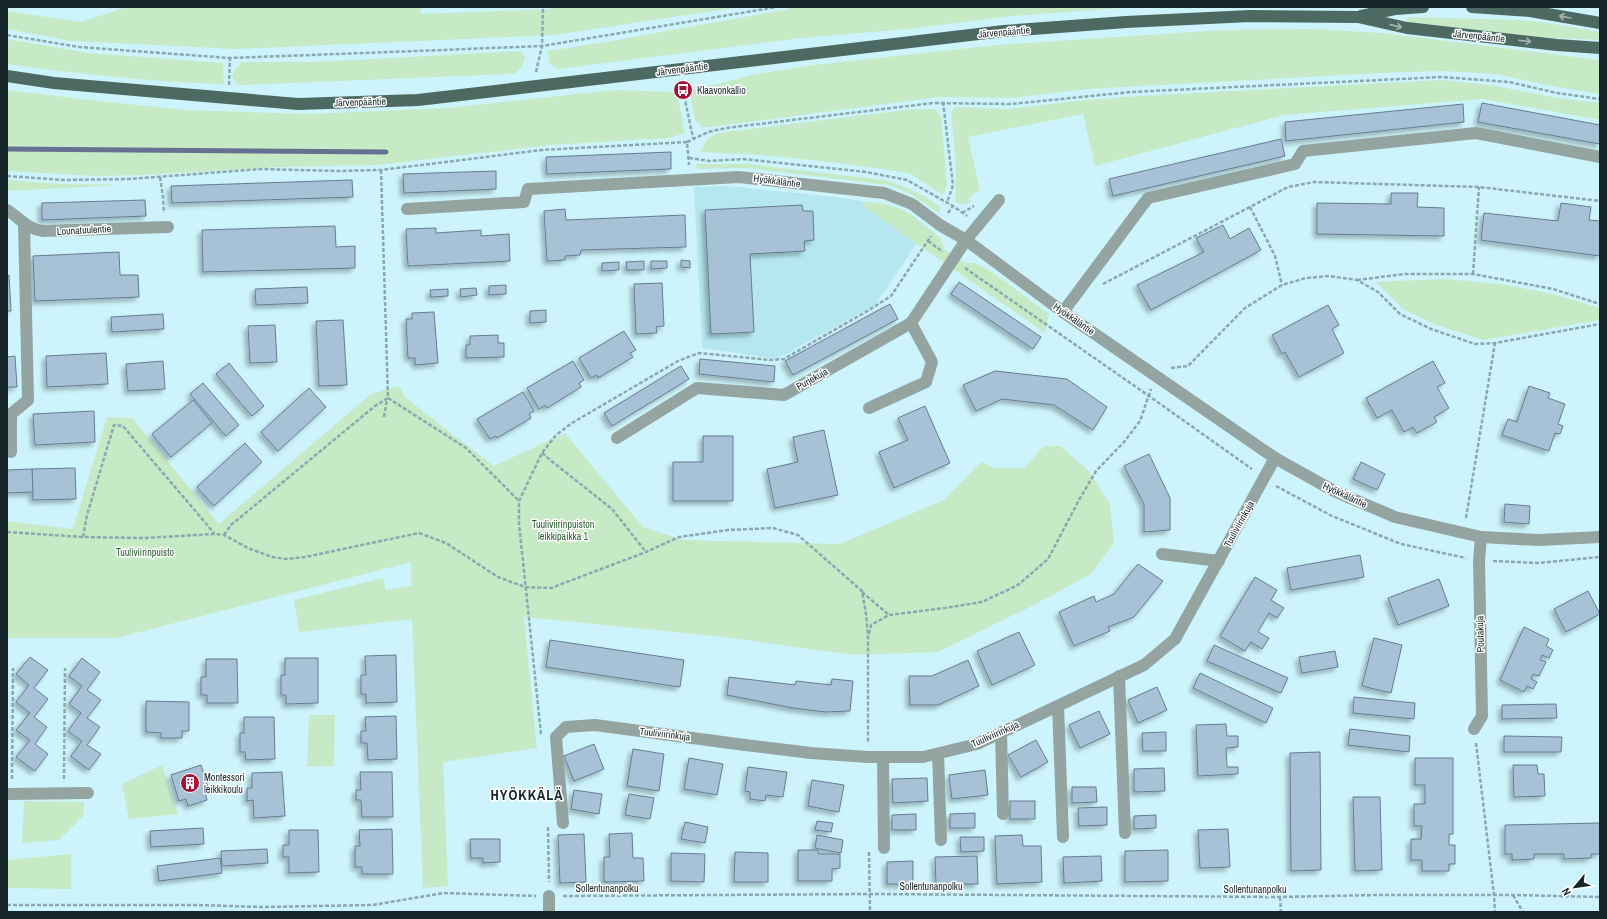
<svg xmlns="http://www.w3.org/2000/svg" width="1607" height="919" font-family="'Archivo Narrow',sans-serif">
<style>
.built{fill:#b6e7f0}
.green{fill:#c6eac6}
.lines{fill:none;stroke-linecap:round;stroke-linejoin:round}
.stream{stroke:#667091;stroke-width:5}
.building{fill:#a7c1d7;stroke:#657d92;filter:url(#shadow)}
.path{stroke:#8aa8ae;stroke-width:2.5;stroke-dasharray:4 2;stroke-linecap:butt}
.minor{stroke:#94a4a0;stroke-width:12}
.major{stroke:#4c6962;stroke-width:12}
.oneway{stroke:#a6b4b0}
.labels{text-anchor:middle;dominant-baseline:central;stroke-width:3;stroke-linejoin:round;paint-order:stroke}
.street-label{font-size:10px;fill:#152427;stroke:#fff}
.poi-label{font-size:10px;fill:#152427;stroke:#fff;text-anchor:start}
.park-label{font-size:10px;fill:#265d2b;stroke:#fff}
.district-label{font-size:14px;font-weight:bold;letter-spacing:1px;fill:#152427;stroke:#fff}
</style>
<defs>
<filter id="shadow"><feDropShadow dx="-3.5" dy="3.5" stdDeviation="2" flood-color="#0004"/></filter>
</defs>
<rect width="100%" height="100%" fill="#cdf4fc"/>
<path class="built" d="M729,186L836,197L862,201L864,207L917,243L875,305L777,359L702,348L694,187Z"/>
<g class="green">
<path d="M127,7H421V14L549,9V7H739L555,35L235,49L71,41L7,29V11L81,22Z"/>
<path d="M788,7H1136L1013,16L908,29L802,38L558,69L549,63L548,51L605,42L789,9Z"/>
<path d="M1409,17L1519,20L1554,24L1600,32V40L1535,37L1407,22L1406,18Z"/>
<path d="M1312,29L1382,33L1600,60V94L1557,87L1496,74L1442,71L1380,73L1087,89L1012,98L938,97L710,127H702L695,120L690,91L751,75L805,66L996,45L1222,30Z"/>
<path d="M7,39L89,53L223,63L224,84C151,82 79,74 7,64Z"/>
<path d="M520,51L525,56C524,65 521,69 513,74L241,85L236,83L232,77L234,71L242,62H318Z"/>
<path d="M1442,80L1491,85L1557,98L1600,103V120L1483,99L1284,115L1095,166L1083,114L968,137L980,190L968,198L971,201C965,206 961,204 954,201L956,195L955,154L951,114L954,107L1008,109L1086,100L1139,96Z"/>
<path d="M7,90L81,99L185,110L310,114L448,108L615,90L677,92L685,133L669,138L551,145L378,165L276,167L145,175L95,176L7,171Z"/>
<path d="M913,109H935L941,117L947,186L943,195L909,173L838,163L762,155L700,152L707,139L718,133Z"/>
<path d="M697,164H747L884,180C905,186 922,193 940,207L939,213L909,193L888,185L748,168L697,169L696,167Z"/>
<path d="M7,180L61,184L122,185L7,191Z"/>
<path d="M862,201L885,204L898,208L912,215L938,236L942,241L944,249L965,263H974L986,268L1049,314L1045,333L864,207Z"/>
<path d="M1444,279L1501,284L1553,294L1600,308V320L1483,340L1434,324L1403,309L1376,282Z"/>
<path d="M399,386L406,398L494,466L565,433L643,527L683,540L840,544L944,500L981,462L994,468H1024L1044,446H1060L1089,471L1110,504L1114,543L1091,574L1032,606L938,652L853,655L724,637L524,617L537,748L443,762L448,886L423,888L412,619L299,632L294,600L383,578L386,590L411,586V562L117,638H7V521L73,529L107,417L132,418L219,524L371,394Z"/>
<path d="M309,715H335L334,766L307,767Z"/>
<path d="M162,765L178,814L129,819L122,784Z"/>
<path d="M24,801L84,802L83,816L59,840L22,843Z"/>
<path d="M71,854V889L7,888V860Z"/>
</g>
<g class="lines">
<path class="stream" d="M7,149L386,152"/>
</g>
<g class="building">
<path d="M1482,103L1600,125V144L1478,122Z"/>
<path d="M1463,104L1464,122L1286,141L1285,122Z"/>
<path d="M1281,139L1285,156L1113,196L1109,179Z"/>
<path d="M671,152V169L547,174L546,157Z"/>
<path d="M496,171V189L404,193L403,174Z"/>
<path d="M352,180L353,197L172,203L171,186Z"/>
<path d="M1391,193H1418L1417,207L1444,208V236L1317,234V203L1391,204Z"/>
<path d="M145,200L146,216L42,220V203Z"/>
<path d="M1561,203L1591,207L1589,220L1600,221V256L1481,240L1484,213L1558,221Z"/>
<path d="M802,205L803,211H813L814,240L804,241L805,251L750,254L754,332L711,334L705,210Z"/>
<path d="M565,209L566,220L685,215L686,247L581,250L580,255L565,256V260L547,261L544,211Z"/>
<path d="M1223,225L1230,239L1249,228L1261,250L1151,310L1137,285L1204,252L1196,238Z"/>
<path d="M335,226L336,247L355,246V268L203,272L202,230Z"/>
<path d="M436,228V233L481,230V236L509,234L510,261L408,266L406,229Z"/>
<path d="M119,252L120,275H138L139,297L35,301L33,256Z"/>
<path d="M681,260L690,261V268L681,267Z"/>
<path d="M644,261V270H627L626,262Z"/>
<path d="M651,261H667V268L651,269Z"/>
<path d="M619,262V270L602,271V263Z"/>
<path d="M7,275H9L11,311H7Z"/>
<path d="M959,282L1041,337L1033,349L951,294Z"/>
<path d="M662,283L664,326L656,327L657,333L636,334L634,284Z"/>
<path d="M506,285V294L489,295V286Z"/>
<path d="M307,287L308,303L256,305L255,289Z"/>
<path d="M476,288L477,295L461,297L460,289Z"/>
<path d="M448,289V296L431,297L430,290Z"/>
<path d="M890,304L898,319L793,375L785,361Z"/>
<path d="M1328,305L1339,325L1332,329L1344,353L1299,377L1285,352L1282,354L1272,335Z"/>
<path d="M546,310V322L530,323V311Z"/>
<path d="M434,312L438,363L415,365V358H408L406,319H412V313Z"/>
<path d="M163,314L164,329L112,332L111,317Z"/>
<path d="M343,320L347,385L319,386L316,321Z"/>
<path d="M275,325L277,362L250,363L248,326Z"/>
<path d="M624,331L636,350L630,353L633,357L598,378L597,375L591,378L579,358Z"/>
<path d="M498,335V343H504V357L466,358V345H470V336Z"/>
<path d="M106,353L108,384L47,387L46,356Z"/>
<path d="M15,356L17,387H7V357Z"/>
<path d="M700,359L775,366L774,382L699,374Z"/>
<path d="M163,361L165,389L128,391L126,364Z"/>
<path d="M573,361L584,380L579,383L581,387L547,408L545,405L539,409L527,388Z"/>
<path d="M1433,361L1445,383L1437,387L1449,408L1434,417L1437,422L1417,433L1413,427L1404,432L1392,410L1377,418L1366,398Z"/>
<path d="M229,363L264,406L252,416L216,374Z"/>
<path d="M681,366L689,379L612,426L604,413Z"/>
<path d="M995,371L1067,379L1107,407L1093,430L1054,405L1002,399L976,411L963,385Z"/>
<path d="M203,383L239,425L226,436L190,394Z"/>
<path d="M1529,386L1550,393L1548,398L1565,404L1558,424L1563,426L1560,434L1555,433L1549,451L1502,435L1508,419L1517,422Z"/>
<path d="M309,388L326,407L278,451L261,432Z"/>
<path d="M523,392L534,411L529,414L531,418L497,438L496,436L490,439L477,419Z"/>
<path d="M193,400L212,423L171,457L152,434Z"/>
<path d="M925,406L950,463L894,488L879,452L908,440L898,418Z"/>
<path d="M94,411L95,442L35,445L33,414Z"/>
<path d="M824,430L838,495L775,508L767,469L798,462L793,437Z"/>
<path d="M703,436H733V501H673V462H703Z"/>
<path d="M245,443L262,462L214,506L197,487Z"/>
<path d="M1149,454L1170,498V530L1144,532V504L1124,466Z"/>
<path d="M1361,462L1385,474L1377,490L1353,479Z"/>
<path d="M75,468L76,499L33,500L32,469Z"/>
<path d="M32,469L33,492L7,493V470Z"/>
<path d="M1505,504L1530,506L1529,524L1504,522Z"/>
<path d="M1360,555L1364,577L1291,590L1287,568Z"/>
<path d="M1138,564L1163,581L1134,617L1108,627L1110,631L1074,646L1059,612L1094,596L1096,602L1114,594Z"/>
<path d="M1255,577L1277,590L1271,600L1284,608L1277,618L1269,613L1258,632L1269,638L1262,649L1251,642L1245,651L1220,636Z"/>
<path d="M1439,579L1449,606L1398,625L1388,598Z"/>
<path d="M1588,591L1600,614L1566,632L1554,609Z"/>
<path d="M1524,627L1549,639L1546,646L1553,650L1549,658L1542,655L1540,660L1546,662L1539,676L1533,674L1531,679L1537,682L1533,689L1527,686L1524,692L1500,680Z"/>
<path d="M1019,632L1035,665L992,685L977,651Z"/>
<path d="M1374,638L1402,645L1391,693L1362,686Z"/>
<path d="M550,640L684,660L680,687L546,667Z"/>
<path d="M1214,645L1288,678L1281,693L1207,661Z"/>
<path d="M1335,651L1338,667L1302,673L1299,657Z"/>
<path d="M396,655L397,702L366,703V694H361V675H366L365,656Z"/>
<path d="M30,657L48,670L34,688L48,699L34,717L47,727L35,744L48,754L35,771L16,757L30,740L16,730L30,713L16,702L29,685L16,674Z"/>
<path d="M82,658L100,672L87,690L101,700L87,718L100,727L87,745L101,754L89,770L71,756L82,741L68,731L81,713L69,704L82,686L69,676Z"/>
<path d="M285,658H318V703L286,704V695H281V675H285Z"/>
<path d="M206,659H237L238,703H207V695H201V677H206Z"/>
<path d="M968,660L979,686L938,705H910L909,676H932Z"/>
<path d="M1200,673L1273,708L1266,723L1193,688Z"/>
<path d="M729,677L795,685L796,681L831,685L832,679L853,681L850,711L825,712L793,708L727,695Z"/>
<path d="M1157,687L1167,710L1138,723L1128,700Z"/>
<path d="M1354,697L1415,703L1414,719L1353,713Z"/>
<path d="M146,701L189,702V731H182V738H161V733L146,732Z"/>
<path d="M1556,704L1557,718L1502,719V705Z"/>
<path d="M1099,711L1110,734L1080,748L1069,725Z"/>
<path d="M396,716L397,759L368,760L367,743H361V731H366L365,717Z"/>
<path d="M244,717H274L275,759L246,760L245,752H240V733H244Z"/>
<path d="M1226,724L1227,736H1238V747L1226,748L1227,767H1238V774L1198,776L1196,725Z"/>
<path d="M1350,729L1410,736L1409,752L1348,745Z"/>
<path d="M1166,732V751H1143L1142,733Z"/>
<path d="M1504,736L1562,737L1561,752H1504Z"/>
<path d="M1036,740L1048,762L1021,777L1008,755Z"/>
<path d="M594,744L604,769L574,781L564,756Z"/>
<path d="M633,749L664,754L659,791L627,786Z"/>
<path d="M1320,752L1321,870L1291,871L1290,753Z"/>
<path d="M689,758L723,764L717,795L684,789Z"/>
<path d="M1415,758H1453V834H1449V845H1455V864H1449V871H1422V860H1411V839H1421L1422,826H1414V804H1425V785H1415Z"/>
<path d="M201,765L209,790L205,792L207,800L188,806L186,799L179,801L171,775Z"/>
<path d="M1513,765H1537L1538,774H1544L1545,796L1514,797Z"/>
<path d="M748,767L787,772L783,797L766,795L765,801L750,799V792L745,791Z"/>
<path d="M1164,768L1165,791L1134,792V769Z"/>
<path d="M985,770L988,795L952,799L949,775Z"/>
<path d="M282,772L285,816L254,818L253,800L247,801V788H252V773Z"/>
<path d="M360,772H392L393,817H362L361,800H356V790H361Z"/>
<path d="M927,778L928,801L893,803L892,779Z"/>
<path d="M812,780L844,785L839,812L808,806Z"/>
<path d="M1072,787H1096L1097,802L1072,803Z"/>
<path d="M574,790L602,794L599,814L571,809Z"/>
<path d="M629,794L654,798L650,819L625,815Z"/>
<path d="M1353,797H1380L1382,870L1355,871Z"/>
<rect x="1010" y="801" width="25" height="18"/>
<path d="M1107,807V825L1079,826L1078,808Z"/>
<path d="M975,813V828H950V814Z"/>
<path d="M916,814V830H892V815Z"/>
<path d="M1156,815V828L1134,829V816Z"/>
<path d="M817,821L833,823L831,832L815,830Z"/>
<path d="M685,822L708,827L705,843L681,839Z"/>
<path d="M1600,823V854H1591V858L1564,859V854H1534V859L1512,860V854H1505V825Z"/>
<path d="M203,828L204,844L151,847L150,831Z"/>
<path d="M392,829L393,874H362V867H355V846H360L359,830Z"/>
<path d="M1228,829L1230,867L1200,868L1198,830Z"/>
<path d="M289,830H318L319,872L289,873V857H283V845H289Z"/>
<path d="M632,833L633,858H643L644,881L604,882V857H610L609,834Z"/>
<path d="M584,834L586,882L560,883L558,835Z"/>
<path d="M817,835L843,840L841,853L815,848Z"/>
<path d="M1022,835L1023,846H1041L1042,882L997,884L995,836Z"/>
<path d="M960,837H984V851L961,852Z"/>
<path d="M470,839H500V862L483,863V858H471Z"/>
<path d="M267,849L268,863L222,866L221,851Z"/>
<path d="M798,850H818V854H840V868L832,869V881H798Z"/>
<path d="M1168,850V881L1125,882V851Z"/>
<path d="M735,852L768,853V882H734Z"/>
<path d="M671,853L705,854L704,882L671,881Z"/>
<path d="M977,856L978,884H936L935,857Z"/>
<path d="M1101,856L1102,881L1064,883L1063,857Z"/>
<path d="M220,858L222,873L159,881L157,866Z"/>
<path d="M913,861V884H887V862Z"/>
</g>
<g class="lines">
<g class="path">
<path d="M7,35L79,47L230,58L416,51L542,46L777,7"/>
<path d="M536,72L542,46L543,7"/>
<path d="M229,85L230,58"/>
<path d="M683,90L693,138"/>
<path d="M943,102L953,185L947,203"/>
<path d="M687,142L708,132L726,128L933,103L1011,104L1131,92L1442,77L1509,82L1557,93L1600,99"/>
<path d="M689,158L710,161L743,159L866,172L907,180L953,206L967,216"/>
<path d="M381,170L388,398L466,448L519,501"/>
<path d="M7,176L64,180L130,179L261,169L337,171L381,170L542,150L687,142L689,165"/>
<path d="M160,177L163,197L164,213"/>
<path d="M1250,207L1275,256L1282,285"/>
<path d="M948,213L953,206"/>
<path d="M962,213L974,206"/>
<path d="M928,241L943,252"/>
<path d="M965,268L1149,396L1252,469"/>
<path d="M1473,274L1479,187"/>
<path d="M1357,280L1404,274H1473L1553,289L1600,304"/>
<path d="M1103,284L1288,187L1314,182L1479,187L1600,201"/>
<path d="M1171,368L1188,366L1245,308L1282,285L1306,278L1329,276L1357,280L1378,292L1400,314L1431,329L1475,344L1495,343L1600,324"/>
<path d="M384,417L387,399"/>
<path d="M542,453L554,463L612,509L646,552"/>
<path d="M1276,486L1332,516L1401,544L1466,558"/>
<path d="M1466,518L1495,343"/>
<path d="M7,532L83,537L144,538L215,534L224,535L248,548L272,557L286,559L305,557L419,533L446,543L498,577L525,587L551,588L646,552L679,537L728,530L773,528L798,535L862,591L866,614L868,638V743"/>
<path d="M224,535L231,525L375,406L388,398"/>
<path d="M83,537L87,515L114,425L123,426L214,533"/>
<path d="M1493,561L1538,563L1600,557"/>
<path d="M862,592L889,615"/>
<path d="M869,634L871,625L889,615L945,608L982,602L1018,585L1048,559L1079,500L1096,471L1124,442L1140,421L1151,389"/>
<path d="M541,734L519,523V501L542,453L556,435L572,423L678,361L699,353L771,360L784,359L869,310L891,296L931,236"/>
<path d="M1476,743L1494,895L1495,912"/>
<path d="M12,779L13,668"/>
<path d="M64,779L65,668"/>
<path d="M548,827L549,882"/>
<path d="M869,852L870,912"/>
<path d="M1513,895L1523,912"/>
<path d="M563,896L870,894L1280,897L1378,895H1513L1600,897"/>
<path d="M1280,897L1281,912"/>
<path d="M7,905H197L263,907L373,905L444,893L536,896"/>
</g>
<g class="minor">
<path d="M407,209L524,202L528,189L739,177L884,193L912,204L940,225L966,240L1063,312L1275,458L1334,491L1395,517L1481,537L1538,540L1600,537"/>
<path d="M7,210C20,218 27,229 43,231L168,227"/>
<path d="M1063,312L1148,198L1295,164L1303,151L1476,133L1600,157"/>
<path d="M869,408L926,382L932,362L911,323"/>
<path d="M617,438L697,388L784,395L911,323L966,240L999,200"/>
<path d="M11,452V414L28,400L24,223"/>
<path d="M1162,554L1219,561"/>
<path d="M1119,676L1125,833"/>
<path d="M1058,706L1063,837"/>
<path d="M1474,729L1482,716L1479,561L1481,537"/>
<path d="M1001,732L1003,814"/>
<path d="M938,754L941,840"/>
<path d="M883,757L884,848"/>
<path d="M7,794L88,793"/>
<path d="M563,823L556,737L566,727L595,725L745,745L811,753L868,757H923L977,744L1144,665L1175,639L1275,458"/>
<path d="M549,896V912"/>
</g>
<g class="major">
<path d="M1472,7L1530,11L1600,23"/>
<path d="M1361,16L1395,9L1423,7"/>
<path d="M7,76L54,83L298,104L418,100L1004,31L1126,22L1250,16L1358,17L1407,28L1557,45L1600,48"/>
</g>
</g>
<defs><path id="oneway-shaft" d="M-6 0H5M1.5-3L5.5 0L1.5 3" fill="none" stroke-width="1.6" stroke-linecap="round" stroke-linejoin="round"/></defs>
<g class="oneway">
<use href="#oneway-shaft" transform="translate(1565 17) rotate(-170)"/>
<use href="#oneway-shaft" transform="translate(1396 26) rotate(13)"/>
<use href="#oneway-shaft" transform="translate(1525 41) rotate(6)"/>
</g>
<defs>
<g id="bus-disc" transform="scale(1)"><circle r="9.5" fill="#a81036" stroke="#fff"/><path d="M-5-6H5V4H4V6H2V4H-2V6H-4V4H-5ZM-3.5-4V0h7V-4ZM-3.5 1.2v1.5H-2V1.2ZM2 1.2v1.5H3.5V1.2Z" fill="#fff"/></g>
<g id="building-disc" transform="scale(1)"><circle r="9.5" fill="#a81036" stroke="#fff"/><path d="M-4-6H4V6H1V3H-1V6H-4ZM-2.5-4.3h1.7v1.8h-1.7ZM.8-4.3h1.7v1.8H.8ZM-2.5-1h1.7V.8h-1.7ZM.8-1h1.7V.8H.8Z" fill="#fff"/></g>
</defs>
<g fill-rule="evenodd">
<use href="#bus-disc" x="683" y="90"/>
<use href="#building-disc" x="190" y="783"/>
</g>
<g class="labels">
<g class="street-label">
<text transform="translate(1004 32) rotate(-5)">Järvenpääntie</text>
<text transform="translate(1479 36) rotate(6)">Järvenpääntie</text>
<text transform="translate(682 69) rotate(-7)">Järvenpääntie</text>
<text transform="translate(360 102) rotate(-2)">Järvenpääntie</text>
<text transform="translate(777 181) rotate(7)">Hyökkäläntie</text>
<text transform="translate(84 230) rotate(-3)">Lounatuulentie</text>
<text transform="translate(1074 319) rotate(35)">Hyökkäläntie</text>
<text transform="translate(812 379) rotate(-29)">Purjekuja</text>
<text transform="translate(1345 495) rotate(25)">Hyökkäläntie</text>
<text transform="translate(1239 524) rotate(-61)">Tuuliviirinkuja</text>
<text transform="translate(1480 634) rotate(-91)">Poutakuja</text>
<text transform="translate(665 734) rotate(7)">Tuuliviirinkuja</text>
<text transform="translate(995 734) rotate(-24)">Tuuliviirinkuja</text>
<text x="931" y="886">Sollentunanpolku</text>
<text x="607" y="888">Sollentunanpolku</text>
<text x="1255" y="889">Sollentunanpolku</text>
</g>
<g class="poi-label">
<text x="697" y="90">Klaavonkallio</text>
<text x="204" y="777">Montessori<tspan x="204" dy="12">leikkikoulu</tspan></text>
</g>
<g class="park-label">
<text x="563" y="524">Tuuliviirinpuiston<tspan x="563" dy="12">leikkipaikka 1</tspan></text>
<text x="145" y="552">Tuuliviirinpuisto</text>
</g>
<g class="district-label">
<text x="527" y="795">HYÖKKÄLÄ</text>
</g>
</g>
<rect width="1607" height="919" fill="none" stroke="#152427" stroke-width="16"/>
<g transform="translate(1575 887) rotate(241)" stroke="#ffffff" stroke-width="3" paint-order="stroke">
<path d="M0-3L7 15L0 10L-7 15Z" fill="#152427"/>
<text y="-6" font-size="11" font-weight="bold" text-anchor="middle" fill="#152427">N</text>
</g>
</svg>
